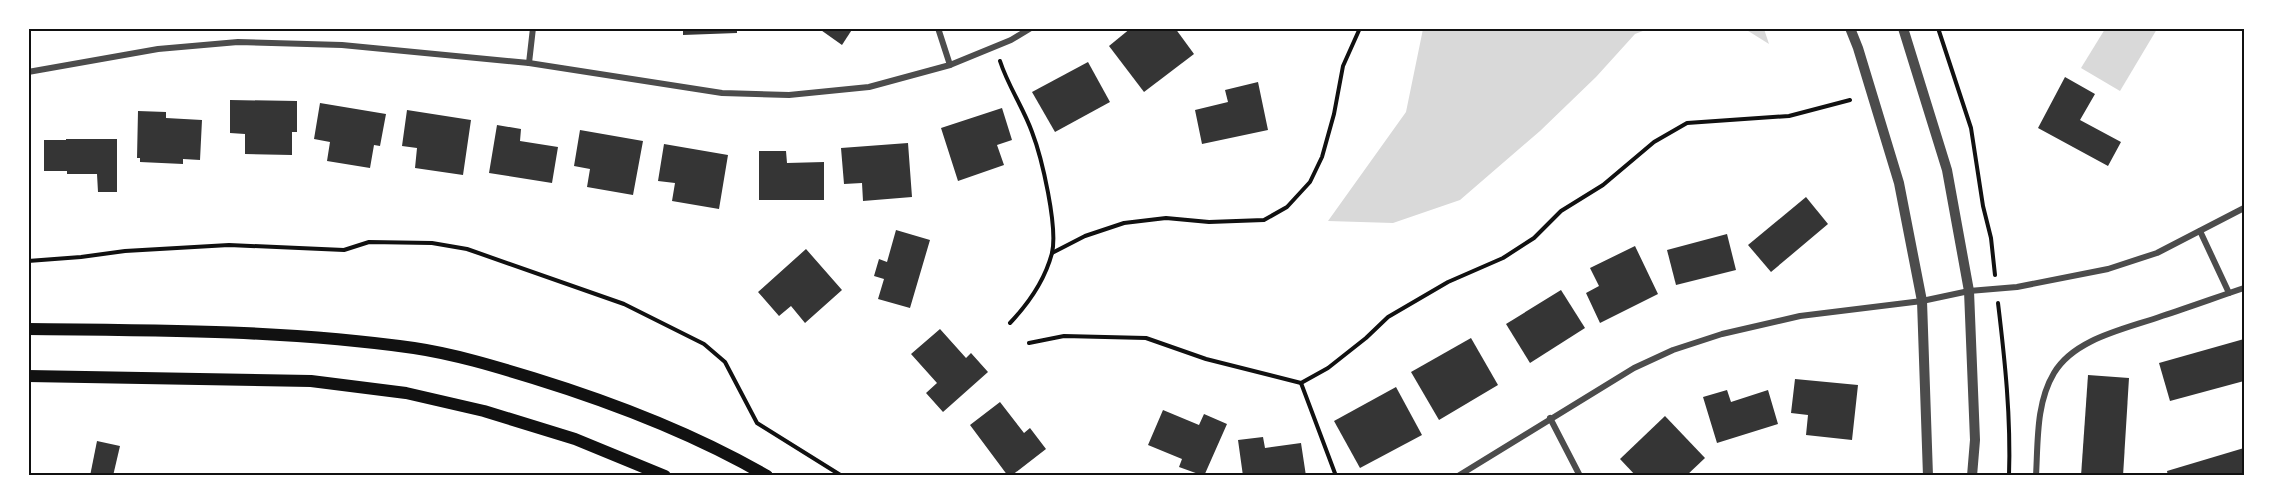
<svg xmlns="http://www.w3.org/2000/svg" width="2273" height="504" font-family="'Crimson Pro',serif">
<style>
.water{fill:#d9d9d9}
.building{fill:#353535}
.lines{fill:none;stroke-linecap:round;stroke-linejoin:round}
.path{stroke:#111;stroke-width:4}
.minor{stroke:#4c4c4c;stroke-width:6}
.tertiary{stroke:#4c4c4c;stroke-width:10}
.secondary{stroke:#111;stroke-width:12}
.neatline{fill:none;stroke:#111;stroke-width:2}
</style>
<rect width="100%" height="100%" fill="#fff"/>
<g class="water">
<path d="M1423,29V28L1648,29L1635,34L1596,77L1540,131L1460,200L1393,223L1328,221L1406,112Z"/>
<path d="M1745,29H1764L1769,44Z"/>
<path d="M2105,29H2157L2120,91L2081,68Z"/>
</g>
<g class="building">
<path d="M683,28H737V33L683,35Z"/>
<path d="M818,28H853L842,45Z"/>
<path d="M1131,28H1175L1194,54L1144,92L1109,46Z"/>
<path d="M1088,62L1110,102L1055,132L1032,92Z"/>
<path d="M2065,77L2095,94L2080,120L2121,142L2108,166L2038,128Z"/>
<path d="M1258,82L1268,130L1202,144L1195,110L1228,102L1225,90Z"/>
<path d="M230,100L297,101V132H292V155L245,154V134L230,133Z"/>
<path d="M320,103L386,114L380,146L374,145L370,168L327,161L330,142L314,139Z"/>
<path d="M1002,108L1012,140L997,145L1004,165L958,181L941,128Z"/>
<path d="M407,110L471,120L463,175L415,168L417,148L402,146Z"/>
<path d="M138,111L166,112V118L202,120L200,160L183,159V164L140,162V158H137Z"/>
<path d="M497,125L521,129L520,141L558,147L552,183L489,173Z"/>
<path d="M580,130L643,141L633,195L587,187L590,169L574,166Z"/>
<path d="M66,139H117V192H98L97,174H67V171H44V140H66Z"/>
<path d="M908,143L912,197L863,201L862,183L844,184L841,148Z"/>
<path d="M664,144L728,155L719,209L672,201L675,183L658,181Z"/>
<path d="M759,151H786L787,163L824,162V200H759Z"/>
<path d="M1806,197L1828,224L1771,272L1748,245Z"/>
<path d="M896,230L930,240L910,308L878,299L884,279L874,276L879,259L887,262Z"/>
<path d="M1727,234L1736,270L1676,285L1667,250Z"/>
<path d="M1635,246L1658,294L1600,323L1586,293L1599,286L1590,268Z"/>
<path d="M806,249L842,290L805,323L791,306L779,316L758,292Z"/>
<path d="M1561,290L1585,328L1530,363L1506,324Z"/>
<path d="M940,329L966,358L971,353L988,372L943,412L926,393L937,383L911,354Z"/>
<path d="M1471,338L1498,385L1439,420L1411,372Z"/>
<path d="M2244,339V381L2170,401L2159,363Z"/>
<path d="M2088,375L2129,378L2123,476H2081Z"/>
<path d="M1795,379L1858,385L1852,440L1806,435L1808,415L1791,413Z"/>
<path d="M1396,387L1422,435L1360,468L1334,421Z"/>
<path d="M1727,390L1731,402L1768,390L1778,424L1717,443L1703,397Z"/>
<path d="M1000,402L1024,433L1030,428L1046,449L1011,476H1008L970,425Z"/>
<path d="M1163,410L1199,425L1204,414L1227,424L1204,476L1179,467L1182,459L1148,445Z"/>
<path d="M1665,416L1705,458L1686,476H1636L1620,459Z"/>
<path d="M1263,437L1265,448L1301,443L1306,476H1243L1238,440Z"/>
<path d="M97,441L120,446L113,476H90Z"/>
<path d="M2244,448V476H2168L2167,471Z"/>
</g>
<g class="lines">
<g class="path">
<path d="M1938,28L1971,128L1983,206L1991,238L1995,275"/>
<path d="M1000,61C1008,86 1023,107 1032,132C1042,158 1058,227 1052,253C1045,280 1028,304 1010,323"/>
<path d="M1052,253L1085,236L1124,223L1166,218L1209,222L1264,220L1287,207L1310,182L1322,157L1334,114L1343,66L1360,28"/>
<path d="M28,261L81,257L125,251L229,245L344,250L369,242L432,243L467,249L624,304L704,344L725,362L757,423L842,476"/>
<path d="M1998,303C2005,361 2011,417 2009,476"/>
<path d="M1029,343L1064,336L1146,338L1206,359L1301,383L1336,476"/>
<path d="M1301,383L1328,368L1366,338L1388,317L1448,282L1503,258L1534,238L1561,211L1603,185L1654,142L1687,123L1789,116L1850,100"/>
</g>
<g class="minor">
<path d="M938,28L950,65"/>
<path d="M529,63L533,28"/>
<path d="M28,72L158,49L238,42L342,45L529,63L722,93L789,95L869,87L950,65L1011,40L1031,28"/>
<path d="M2200,231L2229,293"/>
<path d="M1550,418L1580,476"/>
<path d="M1458,476L1634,368L1673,350L1722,334L1800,316L1922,301L1969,291L2017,287L2108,269L2157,253L2244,208"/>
<path d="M2036,476C2038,441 2036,403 2054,373C2075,338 2126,329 2162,316C2190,307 2217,297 2244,288"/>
</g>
<g class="tertiary">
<path d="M1850,28L1858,48L1899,183L1922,301L1928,476"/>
<path d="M1903,28L1947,170L1969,291L1975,440L1972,476"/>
</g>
<g class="secondary">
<path d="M28,329C157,330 286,330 414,348C454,354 494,366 533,378C614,403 693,433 767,476"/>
<path d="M28,376L311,381L406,393L484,411L575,439L665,476"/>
</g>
</g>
<rect width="2273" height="504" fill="none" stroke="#ffffff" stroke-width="60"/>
<rect x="30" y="30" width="2213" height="444" class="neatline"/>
</svg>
